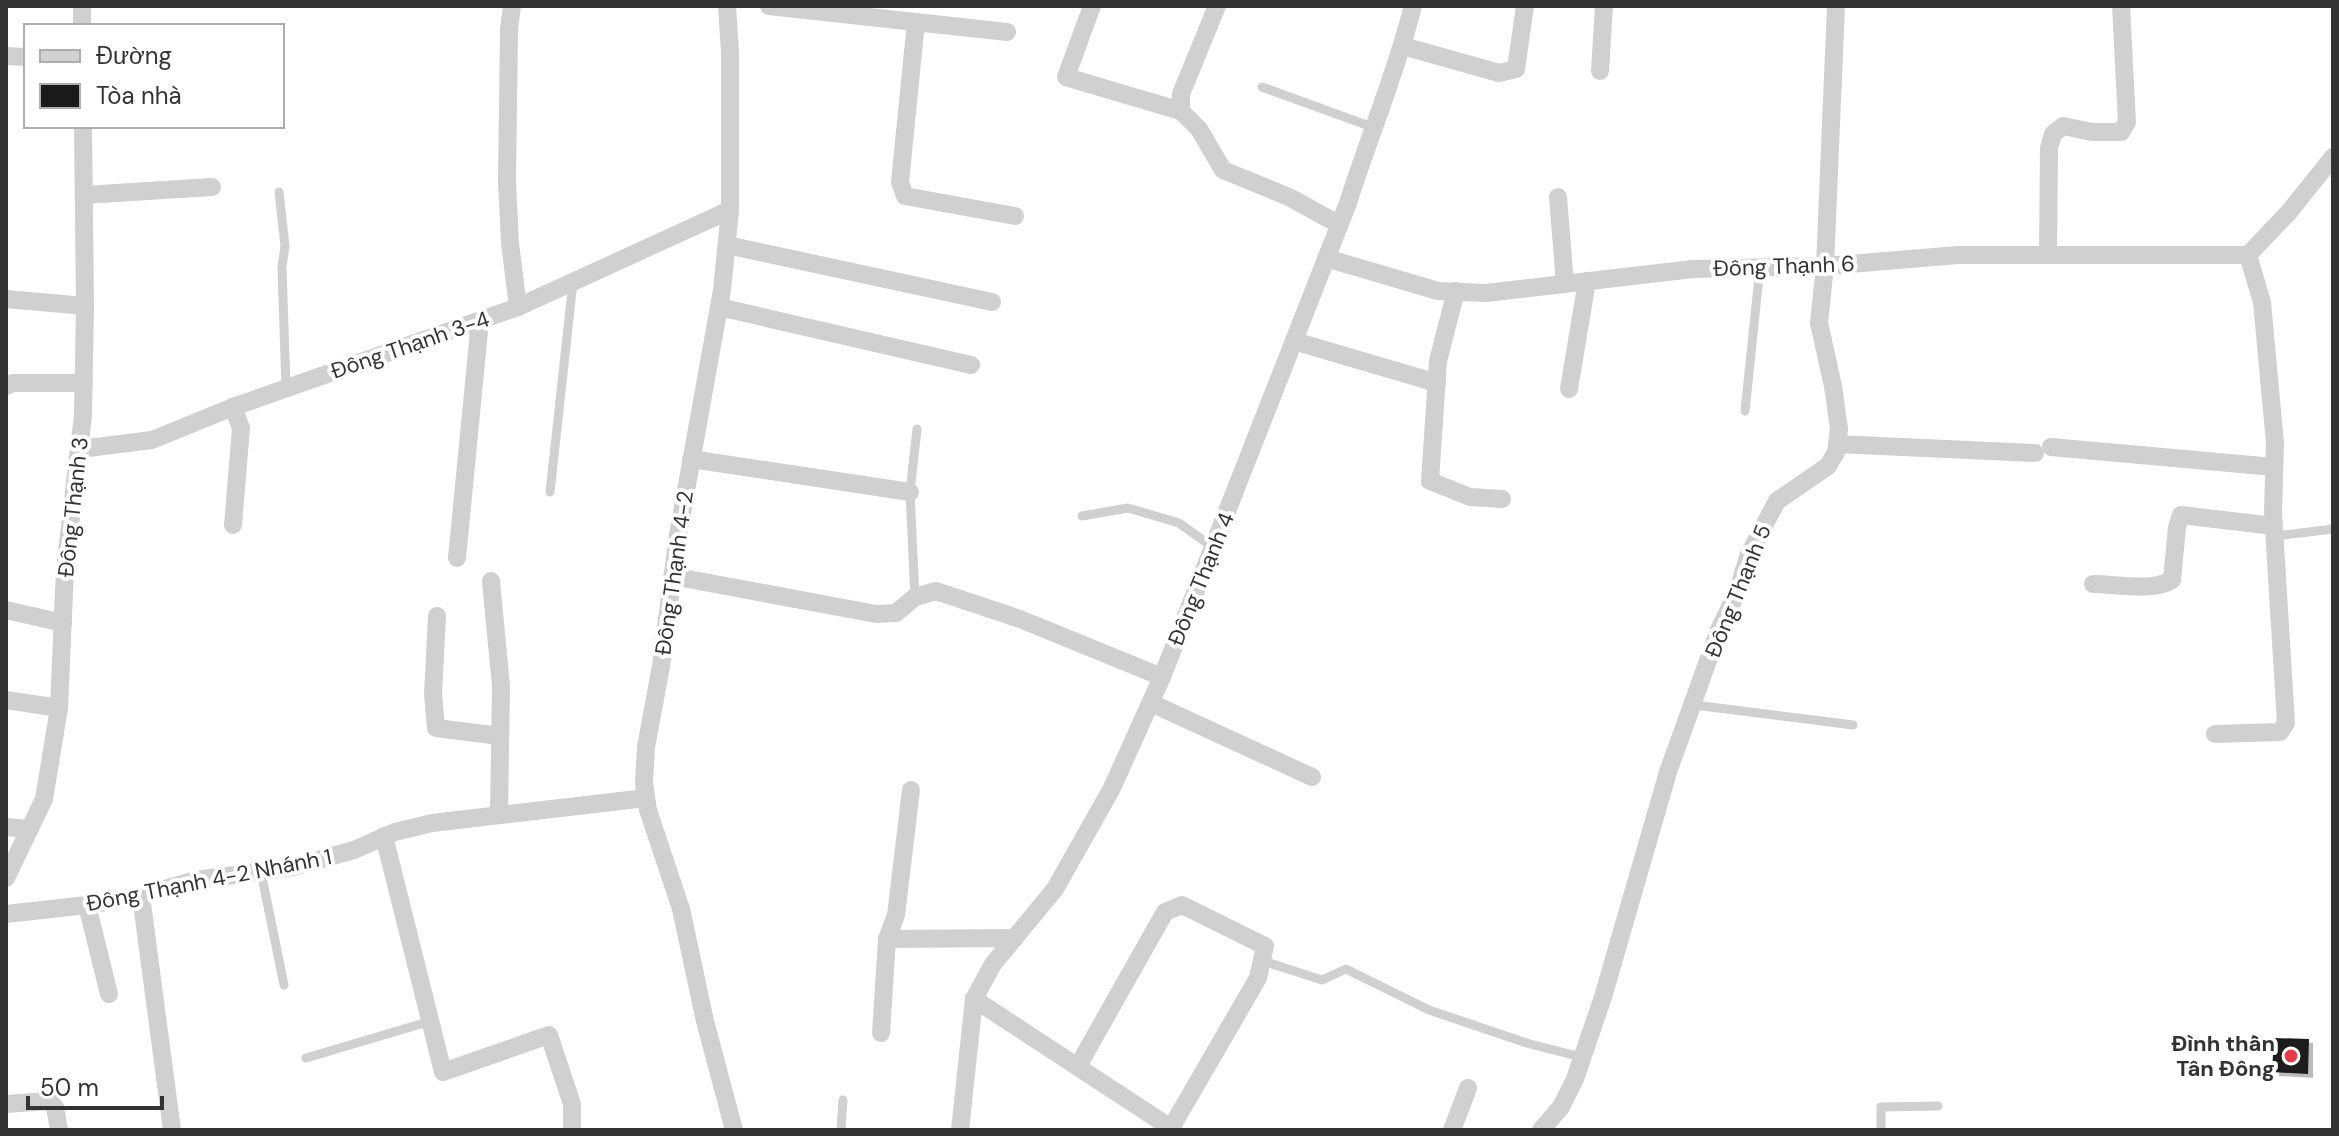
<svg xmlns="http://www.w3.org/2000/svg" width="2339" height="1136" font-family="'DM Sans',sans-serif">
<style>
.building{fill:#1a1a1a;filter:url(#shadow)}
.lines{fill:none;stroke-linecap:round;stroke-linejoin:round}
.lane{stroke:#d0d0d0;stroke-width:9}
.street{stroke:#d0d0d0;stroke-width:18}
.poi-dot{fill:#e63946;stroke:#fff;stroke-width:3}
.labels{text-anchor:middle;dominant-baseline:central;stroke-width:8;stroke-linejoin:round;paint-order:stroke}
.street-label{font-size:22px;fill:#333;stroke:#fff}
.poi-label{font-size:22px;font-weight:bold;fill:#333;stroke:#fff;text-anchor:end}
</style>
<defs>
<filter id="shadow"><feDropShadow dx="7" dy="4" stdDeviation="0" flood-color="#0004"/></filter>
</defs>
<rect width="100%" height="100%" fill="#fff"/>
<path class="building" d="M2274,1038L2309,1039L2308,1074L2272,1072Z"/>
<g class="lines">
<g class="lane">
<path d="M1262,87L1372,127"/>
<path d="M279,192L285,246L282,267L286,389"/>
<path d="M1745,411L1760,267"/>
<path d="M550,492L573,282"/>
<path d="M1082,516L1128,508L1179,523L1214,548"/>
<path d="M2275,536L2333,529"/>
<path d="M915,597L910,492L917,429"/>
<path d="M1694,705L1853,725"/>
<path d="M261,872L284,985"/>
<path d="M1263,961L1322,980L1346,969L1429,1010L1530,1044L1581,1057"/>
<path d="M306,1058L431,1021"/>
<path d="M841,1130L843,1100"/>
<path d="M1881,1130V1107L1938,1106"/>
</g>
<g class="street">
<path d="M512,6L509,29L507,181L510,243L518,307"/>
<path d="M727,6L730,53V210L722,290L678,535L661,666L646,747L644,783L648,810L681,909L705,1021L734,1130"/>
<path d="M769,6L1007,32"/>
<path d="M1092,6L1066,77L1181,111"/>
<path d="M1217,6L1181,94V111L1199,129L1223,170L1289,197L1338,224"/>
<path d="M916,22L900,182L905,196L1015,216"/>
<path d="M82,26V6"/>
<path d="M1403,46L1499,73L1516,69L1525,6"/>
<path d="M6,56L26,57"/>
<path d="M1600,71L1604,6"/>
<path d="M84,195L212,187"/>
<path d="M1558,197L1565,284"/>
<path d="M727,245L992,302"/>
<path d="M2048,255L2049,148L2053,134L2063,126L2092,132H2121L2127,122L2121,6"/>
<path d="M1326,258L1438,291L1486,293L1693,269L1825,266L1958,255H2248"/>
<path d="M1456,291L1438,361L1430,481L1470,497L1502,499"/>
<path d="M6,299L85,306"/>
<path d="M719,307L971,365"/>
<path d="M1294,341L1437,383"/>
<path d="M6,386L13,383H84"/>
<path d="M1569,389L1587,281"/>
<path d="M1837,444L2035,453"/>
<path d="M2051,447L2274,467"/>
<path d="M80,449L152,440L233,407L518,307L730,210"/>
<path d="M691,459L910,492"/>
<path d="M233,525L241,428L233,407"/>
<path d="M457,558L480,321"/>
<path d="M672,576L876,614L896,613L915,597L936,591L1020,619L1162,677"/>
<path d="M491,581L501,686L499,815"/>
<path d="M2093,584C2117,584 2152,592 2172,580L2177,527L2181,515L2274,526"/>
<path d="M6,610L63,623"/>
<path d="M437,616L433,694L436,728L500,736"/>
<path d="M6,700L59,708"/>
<path d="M1151,703L1312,777"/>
<path d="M2215,734L2280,732L2286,723L2273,512L2275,443L2262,302L2248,255L2289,212L2333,157"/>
<path d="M6,827L30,829"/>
<path d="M384,836L443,1072L549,1035L572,1104V1130"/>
<path d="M6,878L44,799L59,708L65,569L83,415L85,306L83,126"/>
<path d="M141,896L172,1130"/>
<path d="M87,905L109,994"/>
<path d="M6,914L87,905L141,896L196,880L293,867L354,850L395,832L432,823L646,798"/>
<path d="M887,939L1015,938"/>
<path d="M974,999L1174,1130"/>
<path d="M881,1033L887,939L896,915L911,790"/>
<path d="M1078,1066L1165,912L1182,905L1265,946L1258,978L1171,1128"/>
<path d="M6,1104L49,1101L55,1107L59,1130"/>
<path d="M960,1130L974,999L993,964L1055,889L1112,788L1162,677L1348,203C1369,137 1396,73 1413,6"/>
<path d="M1452,1130L1468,1088"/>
<path d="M1541,1130L1561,1107L1575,1079L1603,997L1668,772L1719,630L1737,593L1749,554L1777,501L1828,466L1836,452L1839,429L1833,386L1819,323L1825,266L1836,6"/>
</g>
</g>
<circle class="poi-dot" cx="2291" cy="1056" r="8"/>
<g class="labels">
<g class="street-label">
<text transform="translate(1784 266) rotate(-2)">Đông Thạnh 6</text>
<text transform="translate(410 345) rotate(-19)">Đông Thạnh 3-4</text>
<text transform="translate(73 507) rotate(-84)">Đông Thạnh 3</text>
<text transform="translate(674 573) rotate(-82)">Đông Thạnh 4-2</text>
<text transform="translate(1201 579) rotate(-68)">Đông Thạnh 4</text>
<text transform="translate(1738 591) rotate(-68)">Đông Thạnh 5</text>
<text transform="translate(209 880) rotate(-11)">Đông Thạnh 4-2 Nhánh 1</text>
</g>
<g class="poi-label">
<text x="2275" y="1043">Đình thần<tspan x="2275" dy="25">Tân Đông</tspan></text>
</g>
</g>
<rect width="2339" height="1136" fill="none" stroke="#333333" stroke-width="16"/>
<rect x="24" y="24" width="260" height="104" fill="#ffffff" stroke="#adadad" stroke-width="2"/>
<rect x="40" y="50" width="40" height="12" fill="#d0d0d0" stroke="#adadad" stroke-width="2"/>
<text x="96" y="64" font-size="24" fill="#333333">Đường</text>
<rect x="40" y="84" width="40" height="24" fill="#1a1a1a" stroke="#adadad" stroke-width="2"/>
<text x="96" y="104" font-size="24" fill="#333333">Tòa nhà</text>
<path d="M28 1096v12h134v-12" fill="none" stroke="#333333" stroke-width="4"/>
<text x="40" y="1096" font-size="24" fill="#333333" stroke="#ffffff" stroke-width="6" paint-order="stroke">50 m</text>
</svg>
